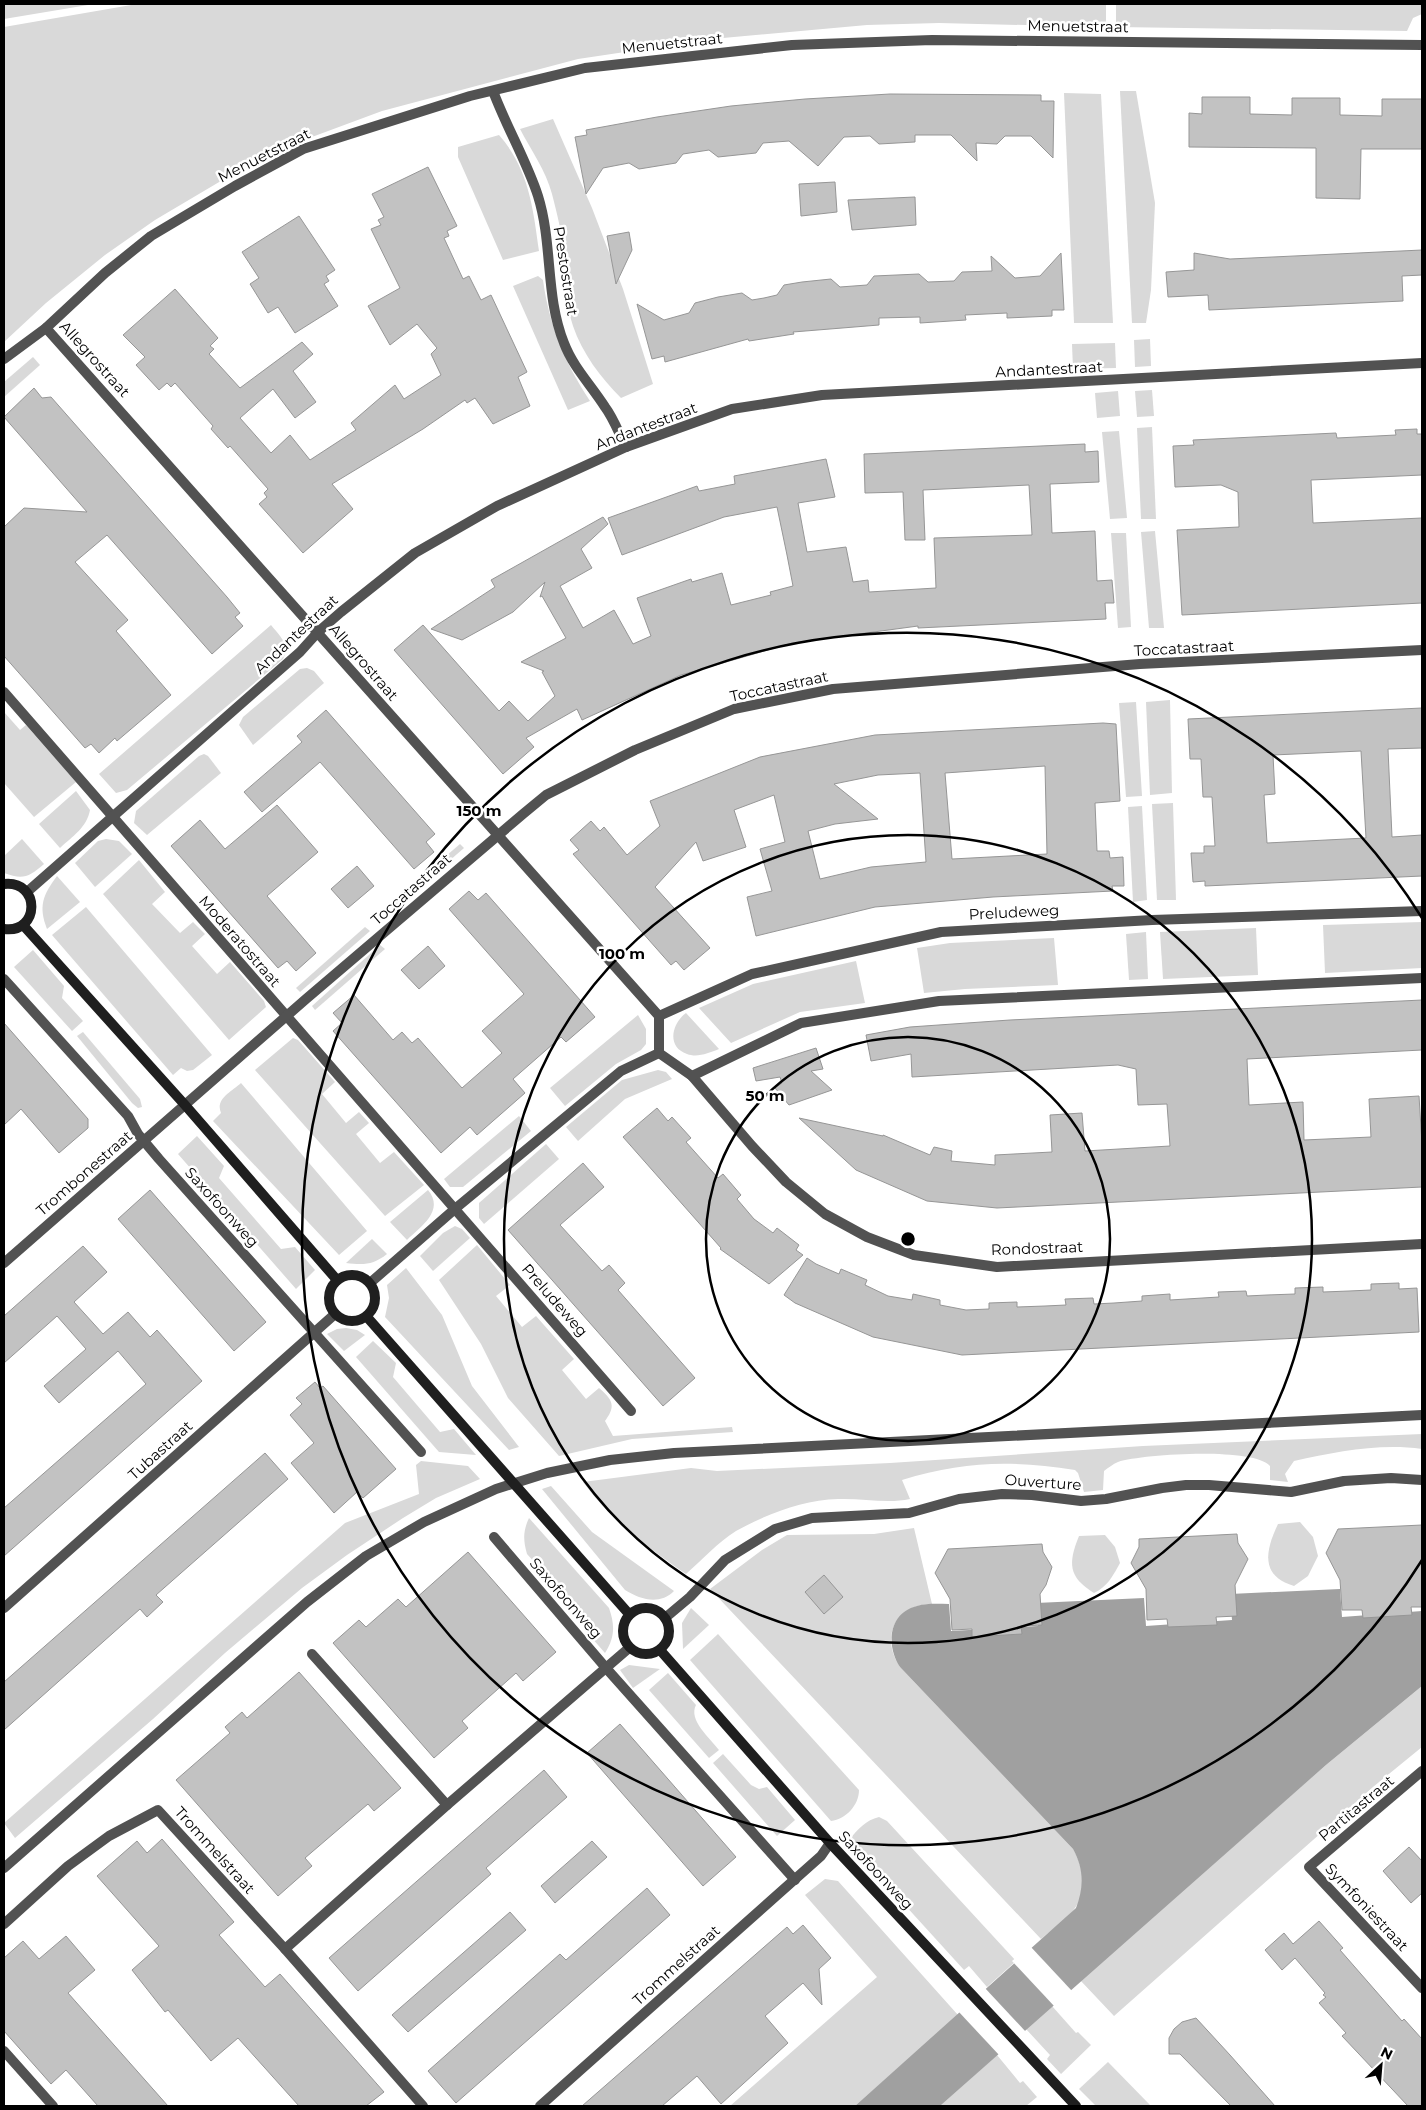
<svg xmlns="http://www.w3.org/2000/svg" width="1426" height="2110" font-family="Montserrat,sans-serif">
<style>
.green{fill:#d9d9d9}
.water{fill:#a0a0a0}
.pier{fill:#fff}
.building{fill:#c2c2c2;stroke:#969696;fill-rule:evenodd}
.lines{fill:none;stroke-linecap:round;stroke-linejoin:round}
.lane{stroke:#525252;stroke-width:10}
.street{stroke:#525252;stroke-width:10}
.secondary{stroke:#1f1f1f;stroke-width:10}
.ring{fill:none;stroke:#000;stroke-width:2.5}
.labels{text-anchor:middle;dominant-baseline:central;stroke-width:5;stroke-linejoin:round;paint-order:stroke}
.street-label{font-size:15px;fill:#000;stroke:#fff}
.centre{fill:#000;stroke:#fff;stroke-width:2.5}
.ring-label{font-size:15px;text-anchor:middle;font-weight:bold;fill:#000;stroke:#fff;stroke-width:5;stroke-linejoin:round;paint-order:stroke}
</style>
<rect width="100%" height="100%" fill="#fff"/>
<g class="green">
<path d="M4,4H94L4,19Z"/>
<path d="M137,4H1106V27L939,23L867,25L712,39L578,59L382,111L285,147L231,175L155,220L105,255L46,303L4,342V27Z"/>
<path d="M1116,4H1422V14L1413,18L1407,31L1116,27Z"/>
<path d="M1120,91H1136L1155,203L1151,290L1146,323H1132Z"/>
<path d="M1064,93L1101,94L1113,323H1074Z"/>
<path d="M553,119L592,208L623,289L653,384L621,398C601,378 582,353 573,326C565,303 567,278 565,254C562,235 557,213 552,194C546,171 531,150 520,129Z"/>
<path d="M499,135C529,169 533,208 539,251L503,260L458,157V147Z"/>
<path d="M538,276L543,280C549,325 565,363 590,401L568,410L513,286Z"/>
<path d="M1150,339L1151,366L1135,367L1134,340Z"/>
<path d="M1115,343L1116,368L1073,369L1072,344Z"/>
<path d="M33,357L40,365L4,397V382Z"/>
<path d="M1152,390L1154,416L1137,417L1135,391Z"/>
<path d="M1118,391L1120,416L1097,418L1095,393Z"/>
<path d="M1152,427L1156,519H1141L1137,428Z"/>
<path d="M1119,431L1127,518L1110,519L1102,432Z"/>
<path d="M1155,531L1164,628H1149L1141,532Z"/>
<path d="M1111,533H1126L1131,627L1118,628Z"/>
<path d="M271,625C279,635 291,645 283,659L127,790L116,793L99,774Z"/>
<path d="M307,668L314,671L324,683L253,745L239,725L243,717L300,669Z"/>
<path d="M1170,700L1172,793L1150,795L1146,702Z"/>
<path d="M1136,702L1142,796L1126,797L1119,703Z"/>
<path d="M4,712L20,730L26,725L76,782L34,817L4,783Z"/>
<path d="M204,754L208,756L221,773L147,835L134,823L136,811L199,756Z"/>
<path d="M76,791L90,810C87,827 73,836 60,848L39,824Z"/>
<path d="M1173,803L1176,900H1157L1152,804Z"/>
<path d="M1142,806L1147,900L1133,902L1128,807Z"/>
<path d="M22,839L44,864C29,877 23,880 4,873V856Z"/>
<path d="M106,839L119,841L132,854L95,887L75,863L98,841Z"/>
<path d="M460,844L464,848L394,909L390,904Z"/>
<path d="M139,860L165,892L152,904L180,933L193,922L205,934L192,946L217,974L230,962L264,1001L266,1007L229,1040L103,894Z"/>
<path d="M57,876L80,902L47,929C38,906 43,895 57,876Z"/>
<path d="M86,907L212,1055L193,1070L187,1071L181,1068L173,1075L52,935Z"/>
<path d="M1422,922V968L1325,973L1323,925Z"/>
<path d="M365,927L370,931L300,992L296,988Z"/>
<path d="M1256,928L1258,975L1163,979L1160,932Z"/>
<path d="M1146,932L1148,979L1129,980L1126,934Z"/>
<path d="M1054,938L1058,985L965,989L924,993L917,948L950,943Z"/>
<path d="M380,945L385,949L315,1010L312,1006Z"/>
<path d="M33,950L64,986L62,998L83,1021L72,1031L14,967Z"/>
<path d="M856,961L865,1003L800,1012L731,1043L699,1008L753,984Z"/>
<path d="M686,1013L719,1049C709,1053 697,1058 687,1054C666,1047 672,1023 686,1013Z"/>
<path d="M638,1015L646,1029V1044L641,1050L616,1064L565,1106L550,1088Z"/>
<path d="M83,1032L140,1099L142,1107L138,1108L132,1103L77,1036Z"/>
<path d="M293,1038L298,1040L335,1082L322,1094L346,1123L359,1112L369,1123L356,1134L380,1163L394,1152L424,1185L385,1216L255,1070Z"/>
<path d="M658,1070L666,1072L672,1079L625,1099L578,1141L566,1127L622,1080Z"/>
<path d="M241,1083L367,1231L339,1255L213,1121L221,1113C215,1099 231,1092 241,1083Z"/>
<path d="M519,1116L531,1131L463,1187H450L444,1179Z"/>
<path d="M197,1136L224,1166L219,1178L281,1249L295,1247L315,1270L296,1289L178,1154Z"/>
<path d="M546,1144L559,1159L484,1224L479,1218V1203Z"/>
<path d="M428,1190C445,1211 421,1226 407,1240L390,1222Z"/>
<path d="M455,1226L462,1229L470,1238L433,1271L420,1256L443,1233Z"/>
<path d="M372,1239L387,1254C373,1265 364,1265 346,1263Z"/>
<path d="M477,1245L510,1285L496,1296L522,1327L536,1316L574,1359L562,1370L586,1399L599,1388C613,1400 616,1406 605,1421L613,1436L732,1427L733,1432L632,1439L559,1456L508,1398L481,1344L439,1280Z"/>
<path d="M406,1268L442,1315L472,1386L519,1447L509,1450L385,1317L389,1298L387,1285Z"/>
<path d="M346,1328L357,1330L365,1335L344,1351L327,1334L337,1329Z"/>
<path d="M373,1341L396,1363L393,1377L440,1432L454,1429L476,1455L439,1452L356,1357Z"/>
<path d="M1422,1434V1449C1379,1443 1336,1452 1294,1461L1285,1474L1288,1482L1270,1480V1466C1253,1447 1143,1454 1118,1462C1113,1464 1108,1468 1104,1471L1103,1490L1084,1492L1078,1473L1075,1470C1012,1460 963,1461 902,1480L910,1499C887,1504 862,1498 838,1499C803,1500 767,1514 736,1531C718,1542 702,1560 686,1574C648,1548 611,1520 583,1482L691,1468L717,1471L890,1463L1143,1446Z"/>
<path d="M421,1461L468,1466L480,1479L436,1498L403,1518L347,1555L302,1588L225,1653L153,1719L15,1838L4,1823L345,1523L419,1494L416,1465Z"/>
<path d="M551,1486L592,1532L674,1591C660,1605 641,1600 625,1590L542,1489Z"/>
<path d="M529,1518L609,1608C615,1625 615,1637 605,1653L591,1637L592,1630L590,1624L527,1554C523,1540 523,1531 529,1518Z"/>
<path d="M1300,1522L1313,1537L1318,1556L1308,1576L1294,1586C1259,1576 1266,1549 1278,1524Z"/>
<path d="M914,1528L932,1604C895,1604 880,1638 900,1667L1073,1849C1083,1866 1088,1891 1075,1908C1067,1920 1052,1929 1041,1939L710,1589L762,1550L787,1535L874,1534Z"/>
<path d="M1105,1535L1115,1547L1120,1563C1113,1576 1107,1587 1094,1593C1068,1577 1068,1563 1079,1536Z"/>
<path d="M691,1608L709,1625L683,1649L682,1623Z"/>
<path d="M718,1634L859,1790C859,1805 846,1819 831,1821L690,1660Z"/>
<path d="M629,1665L660,1669L633,1688L620,1670Z"/>
<path d="M668,1673L696,1705C688,1720 710,1738 719,1750L709,1758L649,1690Z"/>
<path d="M1422,1686V1747L1373,1787L1114,2016L1080,1980L1326,1765Z"/>
<path d="M723,1754L751,1785L759,1789L767,1787L795,1820L777,1836L713,1763Z"/>
<path d="M879,1817L887,1821L1016,1961L987,1987L969,1966L964,1970L853,1848L850,1839C858,1829 866,1820 879,1817Z"/>
<path d="M825,1879L838,1881L958,2015L855,2106H730L877,1977L805,1895Z"/>
<path d="M1052,2006L1076,2033L1078,2032L1091,2045L1061,2074L1047,2059L1050,2055L1026,2029Z"/>
<path d="M997,2055L1020,2083L1023,2081L1037,2097L1026,2106H940Z"/>
<path d="M1108,2062L1151,2106H1096L1079,2089Z"/>
</g>
<path class="water" d="M1340,1589L1342,1617L1422,1611V1686L1326,1765L940,2106H855L1076,1908C1084,1887 1084,1869 1073,1849L900,1667C886,1646 888,1613 917,1606C927,1603 938,1604 949,1604L951,1631L1038,1626L1036,1603L1144,1598L1146,1626L1232,1620L1230,1594Z"/>
<g class="pier">
<path d="M1030,1946L1072,1991L1055,2007L1012,1961Z"/>
<path d="M984,1987L1026,2032L1000,2056L958,2011Z"/>
</g>
<g class="building">
<path d="M890,94L1041,95V101H1054L1053,158L1031,136H1005L997,144L976,143L977,161L951,135H915V142L879,144L870,136L844,137L818,166L789,141L763,143L756,153L718,157L709,150L683,154L676,163L639,169L629,163L603,168L586,194L575,137L587,135L586,130L657,117L731,106L805,99Z"/>
<path d="M1202,97H1250V114L1292,115V98H1340V115L1382,116V99H1422V149H1361L1360,199L1316,198V148L1189,147V113L1202,114Z"/>
<path d="M428,167L457,226L447,231L449,236L444,238L463,279L469,276L481,300L491,295L527,372L518,377L530,406L493,424L475,398L467,403L465,400L423,429L332,484L353,509L303,553L259,504L267,497L264,493L268,489L230,446L228,448L211,429L213,426L175,383L171,387L167,383L159,390L136,365L145,357L123,335L175,289L218,338L210,346L214,349L209,354L240,388L302,342L313,354L293,371L316,402L295,418L273,389L240,418L271,453L290,435L310,460L356,430L351,423L395,385L404,399L441,375L431,354L437,348L417,324L390,345L368,306L400,288L371,229L381,225L378,220L384,217L372,194Z"/>
<path d="M835,182L837,212L801,216L799,184Z"/>
<path d="M915,197L916,225L852,230L848,200Z"/>
<path d="M299,216L335,270L326,276L329,281L324,284L338,306L295,333L278,307L268,313L250,284L259,278L242,252Z"/>
<path d="M629,232L632,250L616,284L607,236Z"/>
<path d="M1422,250V275L1402,276L1403,301L1209,310L1208,295L1168,297L1166,272L1194,270V253L1230,259Z"/>
<path d="M1061,253L1064,310H1052V316L1007,318V313L965,315L966,320L920,323V317L879,318V325L793,332L794,334L749,341L748,339L665,362L664,356L652,359L637,304L664,320L689,313L695,303L718,297L742,293L752,300L764,298L777,295L784,285L802,282L831,279L840,287L867,285L874,276L919,274L928,282L954,281L962,272L992,271L991,256L1015,278L1040,276Z"/>
<path d="M34,388L42,398L51,397L227,597L240,613L235,617L243,626L212,654L107,535L75,562L128,620L116,631L171,695L117,741L115,738L99,753L91,744L85,748L4,656V527L24,508L87,512L4,417Z"/>
<path d="M1417,429V434H1422V475L1311,480L1313,523L1422,518V603L1182,615L1177,530L1239,527L1238,492L1221,485L1175,487L1173,446L1194,445L1193,440L1336,433L1337,438L1396,435L1395,430Z"/>
<path d="M1085,444V452L1098,451L1099,482L1050,484L1052,533L1095,531L1097,581L1112,580L1114,603H1105L1106,619L918,628V626L792,643L681,675L582,720L577,709L526,738L534,747L503,774L394,650L423,625L499,711L509,701L528,721L555,696L542,672L544,671L521,662L566,638L542,596L540,597L545,582L513,612L462,640L431,629L495,587L491,580L603,517L608,524L581,549L592,568L560,586L583,628L614,610L633,644L651,636L637,598L691,579L692,582L722,573L731,605L771,595L770,592L793,586L787,555L777,507L724,517L622,555L608,518L697,486L699,491L735,484L734,476L826,459L835,497L798,503L807,552L846,547L853,582L868,580L869,592L936,588L934,538L1032,535L1029,485L923,490L925,540H905L903,492L865,493L864,454Z"/>
<path d="M1422,708V748L1388,749L1392,837L1422,835V876L1205,886V881L1193,882L1191,853H1204V846H1215L1212,797H1203L1201,759H1190L1188,719ZM1361,751L1366,838L1267,843L1264,795L1275,794L1273,755Z"/>
<path d="M326,710L435,834L426,842L434,852L414,869L320,762L262,812L244,792L302,742L297,736Z"/>
<path d="M1103,723L1116,724L1120,801L1095,803L1097,851H1109L1110,858L1123,857L1124,886H1112L1113,891L993,897L875,907L756,936L747,897L772,891L760,849L785,842L774,795L734,810L746,847L703,861L696,842L655,887L710,948L684,970L676,961L671,965L573,854L579,850L570,840L591,821L600,831L604,827L627,855L660,826L650,801L760,757L875,735ZM1045,766L1047,854L952,859L945,773ZM920,773L926,862L871,867L820,879L808,831L835,824L878,819L834,784L878,775Z"/>
<path d="M277,805L318,852L267,896L316,953L296,971L287,961L278,968L171,846L200,820L225,849Z"/>
<path d="M357,866L374,886L348,908L331,889Z"/>
<path d="M469,891L478,900L486,893L595,1017L566,1042L561,1037L513,1079L525,1093L477,1135L470,1127L441,1153L333,1031L342,1023L333,1013L354,995L393,1040L402,1032L412,1043L418,1038L462,1088L502,1053L482,1031L524,994L449,909Z"/>
<path d="M428,946L445,966L419,989L401,970Z"/>
<path d="M1422,1000V1050L1247,1059L1249,1105L1303,1102L1304,1140L1371,1137L1369,1099L1419,1096L1422,1144V1187L997,1208L927,1201L856,1170L799,1118L883,1136V1135L930,1155L934,1147L952,1151L951,1161L995,1165V1155L1052,1152L1050,1115L1082,1113L1085,1151L1170,1146L1167,1104L1138,1105L1136,1069L1118,1065L912,1077L911,1054L871,1061L866,1035L910,1027L1010,1020Z"/>
<path d="M4,1023L88,1119V1128L59,1153L21,1109L4,1125Z"/>
<path d="M816,1048L823,1069L811,1071L832,1090L789,1105L775,1088L782,1083L780,1077L756,1081L753,1068Z"/>
<path d="M657,1108L668,1121L672,1117L691,1138L686,1142L718,1178L723,1174L741,1195L737,1199L754,1219L773,1233L777,1228L799,1245L796,1250L803,1255L769,1284L720,1249L721,1248L623,1137Z"/>
<path d="M583,1163L604,1187L560,1225L602,1271L609,1265L625,1283L618,1290L695,1378L663,1406L508,1230Z"/>
<path d="M150,1190L266,1322L234,1351L118,1219Z"/>
<path d="M83,1246L107,1272L74,1302L103,1334L128,1312L150,1337L157,1330L202,1381L4,1556V1508L146,1384L118,1351L59,1403L44,1386L86,1349L57,1316L4,1363V1316Z"/>
<path d="M807,1258L816,1264L839,1274L841,1269L867,1280L865,1285L888,1296L912,1300L913,1294L940,1300V1305L966,1310L989,1309V1303L1017,1302V1307L1045,1306L1066,1305L1065,1299L1093,1298L1094,1304L1114,1303L1142,1301V1296L1170,1294V1300L1219,1297L1218,1292L1246,1291L1247,1296L1267,1295L1295,1294V1288L1323,1287V1292L1349,1291L1371,1290V1284L1399,1283V1289L1417,1288L1419,1332L962,1355L873,1337L795,1303L784,1295Z"/>
<path d="M315,1382L320,1388L323,1386L396,1469L363,1498L357,1492L334,1513L291,1463L314,1443L290,1415L302,1404L296,1398Z"/>
<path d="M265,1453L288,1479L156,1595L163,1602L147,1617L140,1609L4,1730V1682Z"/>
<path d="M1422,1525V1607H1411L1412,1615L1363,1618L1362,1610H1342L1340,1580L1326,1553L1338,1529Z"/>
<path d="M1237,1534L1238,1543L1248,1559L1235,1585L1237,1616L1216,1617L1217,1625L1168,1627L1167,1619L1147,1620L1146,1589L1131,1563L1139,1547V1539Z"/>
<path d="M1042,1544L1043,1552L1052,1567L1046,1585L1040,1594L1042,1625L1021,1626L1022,1634L972,1637V1629L952,1630L950,1599L935,1573L948,1549Z"/>
<path d="M468,1552L556,1652L523,1681L516,1673L462,1721L468,1728L434,1758L333,1643L359,1620L366,1627L398,1599L406,1607Z"/>
<path d="M824,1575L843,1597L824,1614L805,1592Z"/>
<path d="M299,1672L401,1788L374,1811L368,1804L305,1858L312,1866L278,1896L176,1780L230,1733L225,1727L234,1719L242,1712L247,1718Z"/>
<path d="M620,1724L736,1857L703,1886L587,1753Z"/>
<path d="M544,1770L567,1797L486,1868L491,1874L358,1991L329,1958Z"/>
<path d="M162,1839L234,1922L219,1935L265,1987L280,1974L384,2092L366,2106H299L238,2038L211,2061L168,2010L165,2012L132,1970L159,1946L97,1876L137,1841L147,1853Z"/>
<path d="M592,1841L607,1857L555,1903L541,1886Z"/>
<path d="M1409,1847L1422,1861V1893L1411,1903L1383,1871Z"/>
<path d="M647,1888L670,1915L456,2103L428,2071L560,1954L566,1960Z"/>
<path d="M510,1912L526,1930L408,2032L392,2015Z"/>
<path d="M1319,1921L1343,1948L1340,1950L1402,2021L1404,2019L1422,2039V2106H1408L1342,2036L1346,2033L1319,2003L1326,1997L1323,1995L1325,1993L1295,1958L1282,1970L1265,1950L1284,1933L1293,1944Z"/>
<path d="M803,1925L831,1958L819,1969L822,2005L803,1983L765,2016L788,2043L721,2104L697,2076L662,2106H582L787,1927L793,1934Z"/>
<path d="M66,1936L95,1970L68,1993L168,2106H98L66,2070L51,2084L4,2031V1958L23,1941L39,1959Z"/>
<path d="M1196,2018L1230,2055L1275,2106H1231L1180,2054H1169V2038L1174,2029L1182,2022Z"/>
</g>
<g class="lines">
<path class="lane" d="M4,1868L307,1602L366,1556L424,1522L496,1489L547,1473L610,1460L674,1453L1422,1415"/>
<g class="street">
<path d="M493,91C506,126 527,162 538,196C553,244 545,296 564,343C573,367 591,385 605,407C614,419 619,434 626,447"/>
<path d="M46,328L659,1016"/>
<path d="M4,359L46,328L105,273L151,236L235,186L303,149L470,96L585,68L792,45L932,40L1422,45"/>
<path d="M4,692L631,1411"/>
<path d="M27,892L300,652L318,632L341,612L415,553L497,506L626,447L732,409L822,395L1422,363"/>
<path d="M4,979L128,1116L138,1134L159,1159L421,1452"/>
<path d="M659,1016V1053L692,1076L752,1146L786,1182L825,1214L867,1237L914,1255L997,1267L1422,1244"/>
<path d="M659,1016L752,974L941,932L1152,920L1422,911"/>
<path d="M692,1076L801,1023L939,1001L1422,978"/>
<path d="M4,1263L306,999L523,814L546,795L635,750L734,709L833,689L1140,664L1422,650"/>
<path d="M370,1283L456,1208L621,1071L659,1053"/>
<path d="M494,1537L606,1668L795,1880"/>
<path d="M4,1608L335,1314"/>
<path d="M665,1618L690,1597L725,1560L775,1529L812,1518L909,1513L959,1499L1002,1494L1032,1495L1081,1501L1106,1499L1162,1488L1186,1485H1209L1291,1492L1344,1481L1391,1478L1422,1480"/>
<path d="M312,1654L447,1805"/>
<path d="M1422,1771L1309,1867L1422,1988"/>
<path d="M4,1924L68,1866L109,1836L158,1810L285,1949"/>
<path d="M4,2051L53,2106"/>
<path d="M423,2106L285,1949L447,1805L629,1648"/>
<path d="M540,2106L821,1856L830,1843"/>
</g>
<g class="secondary">
<path d="M4,884C41,880 40,934 4,929"/>
<path d="M23,925L185,1105L337,1280"/>
<circle cx="352" cy="1298" r="23"/>
<path d="M367,1317L629,1614"/>
<circle cx="646" cy="1631" r="23"/>
<path d="M660,1650L830,1843L1076,2106"/>
</g>
</g>
<g class="ring">
<circle cx="908" cy="1239" r="202"/>
<circle cx="908" cy="1239" r="404"/>
<path d="M1422 1560A606 606 0 1 1 1422 918"/>
</g>
<g class="labels">
<g class="street-label">
<text transform="translate(1078 26) rotate(1)">Menuetstraat</text>
<text transform="translate(672 43) rotate(-6)">Menuetstraat</text>
<text transform="translate(264 155) rotate(-27)">Menuetstraat</text>
<text transform="translate(566 271) rotate(81)">Prestostraat</text>
<text transform="translate(95 359) rotate(48)">Allegrostraat</text>
<text transform="translate(1049 369) rotate(-3)">Andantestraat</text>
<text transform="translate(646 426) rotate(-21)">Andantestraat</text>
<text transform="translate(296 634) rotate(-43)">Andantestraat</text>
<text transform="translate(1184 648) rotate(-3)">Toccatastraat</text>
<text transform="translate(364 662) rotate(49)">Allegrostraat</text>
<text transform="translate(779 686) rotate(-12)">Toccatastraat</text>
<text transform="translate(411 889) rotate(-41)">Toccatastraat</text>
<text transform="translate(1014 912) rotate(-3)">Preludeweg</text>
<text transform="translate(240 941) rotate(49)">Moderatostraat</text>
<text transform="translate(84 1173) rotate(-41)">Trombonestraat</text>
<text transform="translate(222 1207) rotate(48)">Saxofoonweg</text>
<text transform="translate(1037 1248) rotate(-2)">Rondostraat</text>
<text transform="translate(555 1300) rotate(49)">Preludeweg</text>
<text transform="translate(160 1450) rotate(-42)">Tubastraat</text>
<text transform="translate(1043 1482) rotate(4)">Ouverture</text>
<text transform="translate(566 1598) rotate(49)">Saxofoonweg</text>
<text transform="translate(1356 1808) rotate(-40)">Partitastraat</text>
<text transform="translate(215 1850) rotate(48)">Trommelstraat</text>
<text transform="translate(876 1870) rotate(47)">Saxofoonweg</text>
<text transform="translate(1367 1907) rotate(47)">Symfoniestraat</text>
<text transform="translate(676 1965) rotate(-42)">Trommelstraat</text>
</g>
</g>
<circle cx="908" cy="1239" r="8" class="centre"/>
<g class="ring-label">
<text x="479" y="816">150 m</text>
<text x="622" y="959">100 m</text>
<text x="765" y="1101">50 m</text>
</g>
<rect width="1426" height="2110" fill="none" stroke="#000000" stroke-width="10"/>
<g transform="translate(1381 2065) rotate(26)" stroke="#ffffff" stroke-width="4" paint-order="stroke">
<path d="M0-4L9 19L0 12L-9 19Z" fill="#000000"/>
<text y="-8" font-size="14" font-weight="bold" text-anchor="middle" fill="#000000">N</text>
</g>
</svg>
